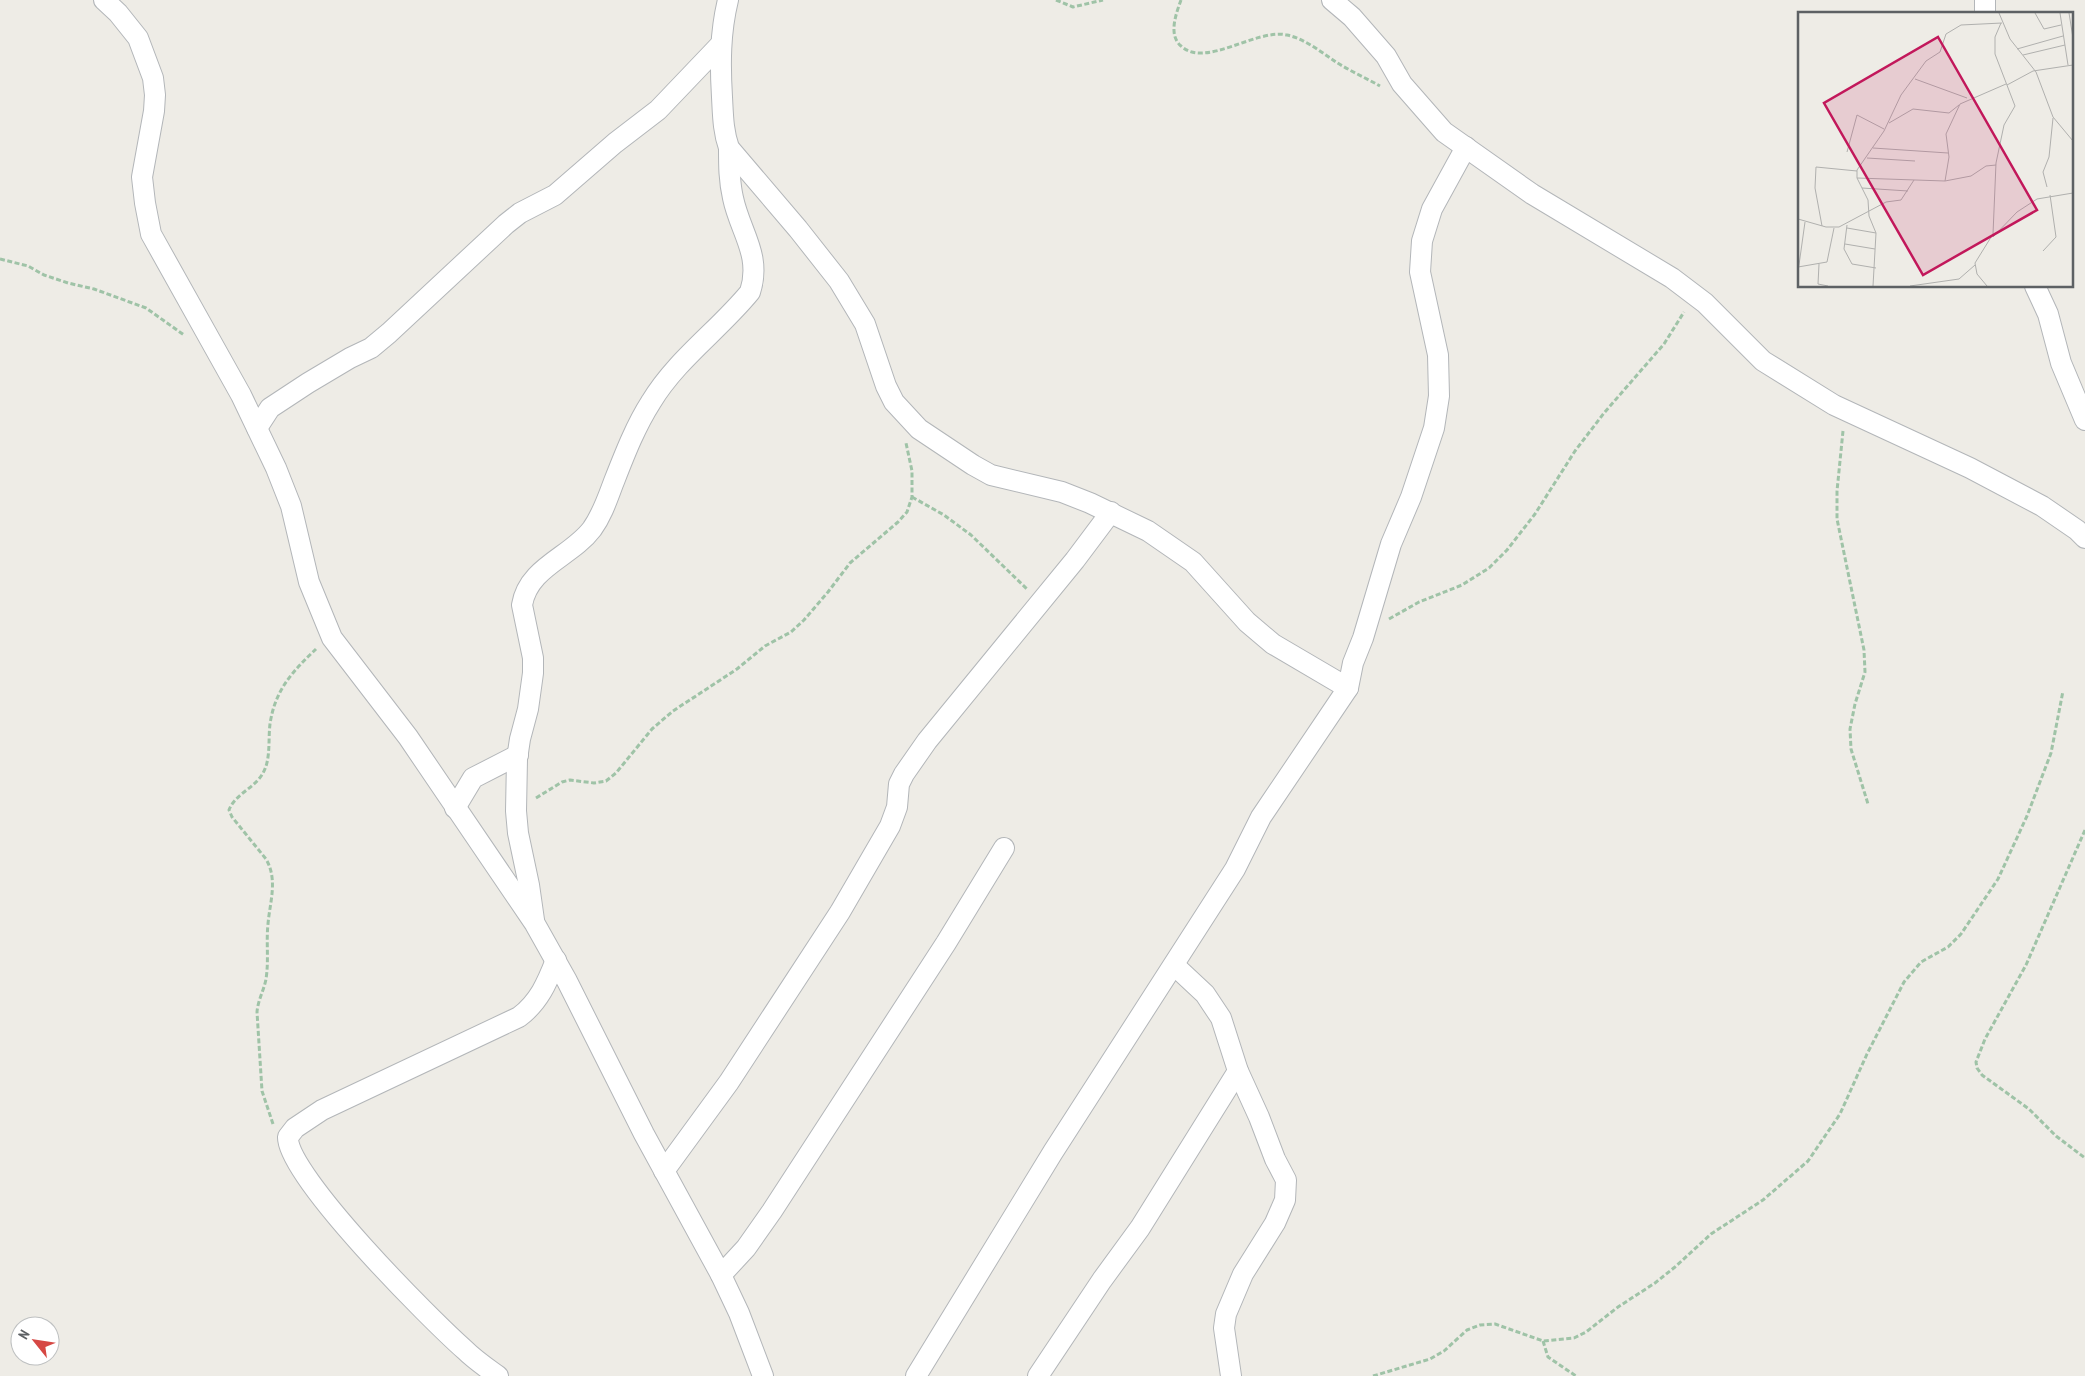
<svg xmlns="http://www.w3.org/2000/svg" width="2085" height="1376" font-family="'PT Sans Narrow',sans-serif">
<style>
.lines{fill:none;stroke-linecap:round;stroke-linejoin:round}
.minor-casing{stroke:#b3b6b9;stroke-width:22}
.path{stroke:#9fc3a7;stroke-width:3;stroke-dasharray:5 2.5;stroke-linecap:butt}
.minor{stroke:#fff;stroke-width:20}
.inset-road{fill:none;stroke:#b0b0ae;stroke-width:1}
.view{fill:#c2185b;fill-opacity:0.15;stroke:#c2185b;stroke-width:2.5}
.inset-edge{fill:none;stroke:#5d6164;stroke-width:2.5}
</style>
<rect width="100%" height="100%" fill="#eeece6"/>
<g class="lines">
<g class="minor-casing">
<g id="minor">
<path d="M104,0L118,13L138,38L153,78L155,95L154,111L142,177L145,203L151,234L241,395L276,468L291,506L309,582L332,638L408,737L535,924L567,981L644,1134L721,1275L739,1313L763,1376"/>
<path d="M728,0C720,33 720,64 722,97C723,115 723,131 729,148L798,229L839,281L865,324L886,386L894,402L919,429L973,465L991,475L1062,492L1090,503L1148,531L1193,562L1247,622L1273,644L1348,688"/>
<path d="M1332,0L1352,17L1386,56L1402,84L1444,132L1532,194L1672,278L1705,303L1763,361L1834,405L1970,468L2042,506L2077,530L2085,538"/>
<path d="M1985,0V14"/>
<path d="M2035,286L2048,314L2061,363L2085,420"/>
<path d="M257,428L270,408L308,383L350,358L371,348L389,333L506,224L520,213L555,195L615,143L658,110L721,44"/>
<path d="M455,808L473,778L518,755"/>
<path d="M534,920L529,885L518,833L516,811L517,759L520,739L528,709L533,673V658L522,605C528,567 571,557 592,529C602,515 607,500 613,484C624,456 635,427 651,402C677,359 719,330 750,292C762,255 740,232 733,198C729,181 729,165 729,148"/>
<path d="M1174,965L1205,994L1221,1018L1238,1071L1259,1117L1275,1159L1286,1180L1285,1200L1275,1223L1243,1274L1226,1314L1224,1328L1231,1376"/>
<path d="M664,1171L729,1082L840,912L890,826L897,807L899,784L904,774L927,741L1075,560L1111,512"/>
<path d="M721,1275L746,1248L772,1211L946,943L1004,848"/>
<path d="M498,1376C487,1368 475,1360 465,1350C432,1321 286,1175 288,1137L295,1128L322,1110L519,1017C539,1002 547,983 556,960"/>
<path d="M916,1376L1053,1152L1235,869L1261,817L1348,688L1353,663L1363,638L1391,544L1411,497L1434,428L1439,396L1438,355L1420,272L1422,241L1432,209L1466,147"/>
<path d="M1038,1376L1102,1280L1140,1228L1238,1071"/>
</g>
</g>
<g class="path">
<path d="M1056,0L1073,7L1103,0"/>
<path d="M1181,0C1176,14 1168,35 1181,46C1205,69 1256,28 1287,35C1305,39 1321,52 1336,62C1350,71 1366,78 1380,86"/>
<path d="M0,259L28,266L44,275L68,283L94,289L146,308L184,335"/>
<path d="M1843,431L1837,491V519L1864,650L1865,672L1855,704L1850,729L1851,749L1868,804"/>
<path d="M912,497L944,515L971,535L1028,590"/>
<path d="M1389,619L1419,602L1462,585L1489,568L1507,550L1535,514L1575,451L1604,413L1664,344L1684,312"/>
<path d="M536,798L562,782L570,780L594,783L606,781L616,773L652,729L673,711L737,669L765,646L791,632L804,620L828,592L850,563L898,522L907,512L912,497V471L906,443"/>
<path d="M2085,830L2026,965L1985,1039L1976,1062L1977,1068L1982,1075L2029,1109L2056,1136L2085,1158"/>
<path d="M273,1124L262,1091L257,1012C258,1000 264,990 266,979C269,960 266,942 268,924C270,901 278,880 266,859L232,817L229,810C235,794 255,788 263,773C271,759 268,740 270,724C275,690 292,672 316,649"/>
<path d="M1543,1341L1548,1357L1576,1376"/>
<path d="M1373,1376L1430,1359L1444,1351L1467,1330L1480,1325L1495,1324L1543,1341L1574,1338L1586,1332L1618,1307L1655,1283L1675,1267L1711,1234L1763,1200L1808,1161L1840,1114L1867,1054L1904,982L1921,962L1948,947L1961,934L1998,879L2027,816L2051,753L2063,691"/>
</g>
<use href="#minor" class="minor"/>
</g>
<g transform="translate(1798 12)">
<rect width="275" height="275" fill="#eeece6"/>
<path class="inset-road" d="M201,1L212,27L238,60L255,105L275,129M237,1L246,17L263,13M262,1L270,53M271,1L275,26M219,37L265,24M225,43L267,33M117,67L169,86M209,73L235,59L275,53M91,111L115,97L151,101L161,93M75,136L150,141M49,140L59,103L86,117M69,146L117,149M59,166L147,169L173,164L188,154L198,153M147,169L151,145L148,122L162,92L208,72M249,175L245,160L251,145L255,106M64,176L110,179M0,207L28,215H41L88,190L103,188L116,168M49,213L46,237L54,252L78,256M24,214L17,176L18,155L59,159M49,216L78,221M195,225L219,200L239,187L275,181M47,232L77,237M245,239L258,225L252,183M21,252L20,272L30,274M0,255L29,250L36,216M0,260L7,210M75,274L78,221L71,204L70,188L59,166V158L86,119L103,83L128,49L142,40L148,22L163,13L204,11M112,274L161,267L177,253M189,274L179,262L177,251L195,222L198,151L206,113L217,94L197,42V25L203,11"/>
<path class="view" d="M140,25L239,198L125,263L26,91Z"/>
<rect width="275" height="275" class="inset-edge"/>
</g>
<g transform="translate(35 1341) rotate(300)"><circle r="24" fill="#ffffff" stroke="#bec0c1"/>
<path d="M0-4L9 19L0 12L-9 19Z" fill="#d64844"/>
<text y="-8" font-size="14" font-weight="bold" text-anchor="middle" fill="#5d6164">N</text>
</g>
</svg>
